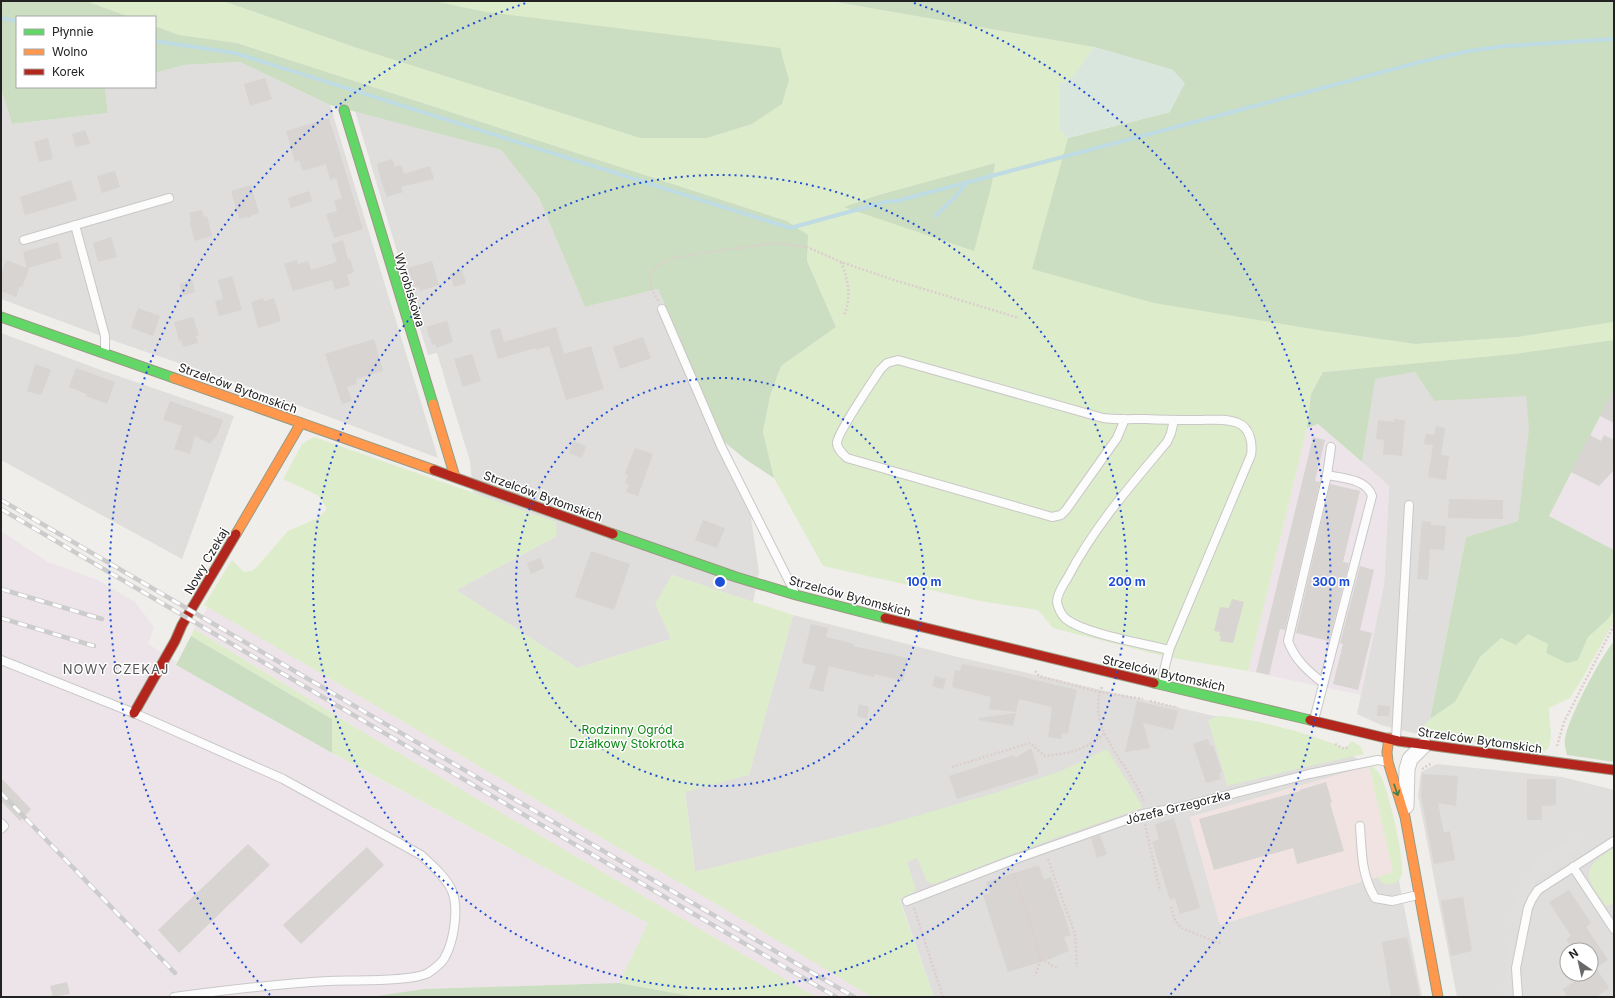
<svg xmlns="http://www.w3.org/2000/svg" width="1615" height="998" font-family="Inter,sans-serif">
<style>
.residential{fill:#dfdedc;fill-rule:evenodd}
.commercial{fill:#f1e3e1}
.industrial{fill:#ede4e9}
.grass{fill:#ddeccb;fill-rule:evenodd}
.forest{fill:#cbdec1}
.wetland{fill:#d9e6de}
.parking{fill:#e0dfde}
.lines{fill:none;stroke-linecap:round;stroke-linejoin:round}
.stream{stroke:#bfdbe3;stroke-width:4}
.building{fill:#d7d4d2}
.lane-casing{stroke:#c9c8c7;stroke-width:10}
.street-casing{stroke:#c9c8c7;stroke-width:17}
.fast-casing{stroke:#999a82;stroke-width:11}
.slow-casing{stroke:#999a82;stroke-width:11}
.jam-casing{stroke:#999a82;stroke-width:11}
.path{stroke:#dccecd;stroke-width:2.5;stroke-dasharray:2 2;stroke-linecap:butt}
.lane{stroke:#fdfcfc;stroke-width:8}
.street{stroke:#fdfcfc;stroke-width:15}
.fast{stroke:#63d668;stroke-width:9}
.slow{stroke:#ff974d;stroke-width:9}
.jam{stroke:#b3261e;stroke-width:9}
.rail-casing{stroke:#ccc;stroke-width:4.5}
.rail{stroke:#fff;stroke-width:3;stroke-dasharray:9;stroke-linecap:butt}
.oneway{stroke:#427c45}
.ring{fill:none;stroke:#1d4ed8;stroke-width:2;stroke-dasharray:2 4}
.labels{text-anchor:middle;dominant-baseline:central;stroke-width:3;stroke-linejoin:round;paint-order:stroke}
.street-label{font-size:12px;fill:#222;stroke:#fff}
.park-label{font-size:12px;fill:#0c8416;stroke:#fff}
.neighbourhood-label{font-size:13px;letter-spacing:1px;fill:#555;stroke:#fff}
.centre{fill:#1d4ed8;stroke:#fff;stroke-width:2}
.ring-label{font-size:12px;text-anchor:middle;font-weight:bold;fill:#1d4ed8;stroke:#fff;stroke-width:3;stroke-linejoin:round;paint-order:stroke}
</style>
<rect width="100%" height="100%" fill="#f0eeeb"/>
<g class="residential">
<path d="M240,62L330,105L438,458L255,389L120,343L1,299V89L12,124L108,113L105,87H155V73L184,65Z"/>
<path d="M355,111L501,150L539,198L585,307L658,289L750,511L759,572L753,602L672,575L656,604L671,639L577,668L456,590L557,536L473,492L470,461L449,393L437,353L428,355Z"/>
<path d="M1,333L101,370L234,416L182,559L1,460Z"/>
<path d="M1415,372L1434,401L1526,395L1530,429L1518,521L1466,537L1430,719L1417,734L1381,725L1357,714L1384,584L1389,486L1362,462L1374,379Z"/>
<path d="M793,615L958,657L1332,743L1369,766L1190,817L1220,924L1397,871L1422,997H934L875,828L695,872L685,791L749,774Z"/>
<path d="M1437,764L1562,777L1614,790V997H1457L1418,795L1421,772ZM1567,950H1591V974H1567Z"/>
</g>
<path class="commercial" d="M1369,766L1393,872L1220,925L1190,817Z"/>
<g class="industrial">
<path d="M1614,389V550L1549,516Z"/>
<path d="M1318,424L1389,486L1384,584L1361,695L1248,671L1307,428Z"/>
<path d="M1,531L48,562L98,580L135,602L154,627L148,644L177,662L176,665L322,748L648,923L619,983L424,989L370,997H1Z"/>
<path d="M208,607L624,851L691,889L872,997H816L597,869L363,732L194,629Z"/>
</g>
<g class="grass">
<path d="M86,1H223L357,48L640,138H707L752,124L782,104L789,80L434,1H830L1094,47L1074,76L1060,85V130L1068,138L1033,269L1331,332L1415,344L1518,337L1614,322V340L1514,354L1323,372L1311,394L1307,428L1248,671L1167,657L1053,628L1038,610L980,601L823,566L774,478L763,433L770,396L781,366L836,327L807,261L808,235L787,221L237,43L179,35L155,26V17H130ZM995,163L992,183L845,207L875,196Z"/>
<path d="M314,437L556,522L557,536L456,590L577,668L671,639L655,604L672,575L793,615L749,775L685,792L695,872L875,828L995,793L1061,771L1107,749L1138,799L1142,808L1044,842L934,884L927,882L917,858L907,862L915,886V891L909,896L899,899L934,997H872L691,889L624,851L204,605L232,560L244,572L254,570L288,531L318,518L327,509L319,496L283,479L302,444Z"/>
<path d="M1614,611V619L1612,625L1583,677L1570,698L1549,708C1549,719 1555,746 1545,751L1417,734L1430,719L1455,702L1480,657L1501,638L1528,634L1548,644L1546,653L1578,660L1588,637L1607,620Z"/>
<path d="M194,629L363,732L816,997H696L619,983L648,923L332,753V719L191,636Z"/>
<path d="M1218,716C1257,719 1310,733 1345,749L1352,741L1360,746L1364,754L1305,767L1227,786L1208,720Z"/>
<path d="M1369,766C1374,767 1378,770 1380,775C1388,787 1405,860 1402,873C1401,881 1392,887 1383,883C1381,882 1379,879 1377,877L1393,872Z"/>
<path d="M1614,848V903L1608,906L1605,905C1584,875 1580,869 1614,848Z"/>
</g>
<g class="forest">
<path d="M1,1H86L130,17H17V87H105L108,113L12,124L1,89Z"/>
<path d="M223,1H434L486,12L780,48L789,80L782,104L752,124L707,138H640L357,48Z"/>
<path d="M830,1H1609L1614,3V322L1518,337L1415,344L1331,332L1154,303L1032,269L1068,138L1170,112L1173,70L1094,47Z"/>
<path d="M155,26L179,35L237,43L787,221L808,235L807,261L836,327L781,366L770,396L763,432L774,478L745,459L722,440L658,289L585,307L539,198L501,150L330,105L240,62L184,65L155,73Z"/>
<path d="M995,163L992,183L974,251L844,207L875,196Z"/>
<path d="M1614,340V389L1549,516L1614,550V611L1607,620L1588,637L1578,660L1567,663L1546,653L1548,644L1528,634L1516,645L1501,638L1480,657L1455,702L1430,719L1466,537L1518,521L1529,429L1526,396L1434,401L1415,372L1375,379L1362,462L1318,424L1307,428L1311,394L1323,372L1514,354Z"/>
<path d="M191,636L332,719V753L176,665Z"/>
<path d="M1614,641V762L1567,755C1566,750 1564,744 1565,739C1568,718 1600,658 1614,641Z"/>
<path d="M619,983L696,997H370L424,989Z"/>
</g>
<path class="wetland" d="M1094,47L1173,70L1185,83L1170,112L1068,138L1060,130V85L1074,76Z"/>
<g class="parking">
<path d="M1577,836L1582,846L1544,868L1529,892L1519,925L1509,922L1519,888L1532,865L1538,859Z"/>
<path d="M1508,941L1516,942L1511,987L1513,997H1505L1503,988Z"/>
</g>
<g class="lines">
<g class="stream">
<path d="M1,18L17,21"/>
<path d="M155,41L235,53L790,228L885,202L897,201L1424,61L1469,51L1505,46L1614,39"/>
<path d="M935,216L953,199L967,183"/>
</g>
</g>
<g class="building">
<path d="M265,78L272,99L250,106L244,84Z"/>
<path d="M329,118L363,229L334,238L326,214L337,211L334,201L342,198L336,178L330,180L326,164L303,171L299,160L295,162L286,131Z"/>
<path d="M85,130L90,144L76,147L72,134Z"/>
<path d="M48,138L53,159L39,162L34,142Z"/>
<path d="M392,159L395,167L401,165L404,174L430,166L434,179L401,187L403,192L387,197L381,181L377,164Z"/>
<path d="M115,171L120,187L102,193L97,176Z"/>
<path d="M71,180L77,200L25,215L20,197Z"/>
<path d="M251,185L259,213L252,215L250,218L246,217L239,219L231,191Z"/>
<path d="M309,191L312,201L291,208L288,198Z"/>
<path d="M202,210L204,217L207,216L212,236L195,241L189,221H191L189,213Z"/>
<path d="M111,237L117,257L98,262L93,243Z"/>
<path d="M343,240L348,260L350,259L354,272L347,275L350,285L335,290L332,280L293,291L284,264L297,260L298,264L308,261L311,270L337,262L331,244Z"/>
<path d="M58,242L62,258L28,268L29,269L22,287L20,286L16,297L1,291V275L6,260L27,268L23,252Z"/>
<path d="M432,261L439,285L420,291L419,287L414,288L408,268Z"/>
<path d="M462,270L466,283L454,287L450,274Z"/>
<path d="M232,276L242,310L219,316L215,301L223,299L218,280Z"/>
<path d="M192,280L195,292L183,296L179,284Z"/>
<path d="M263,298L264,301L274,298L281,321L258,328L251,302Z"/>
<path d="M138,308L160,316L153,336L131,328Z"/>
<path d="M193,317L199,335L196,336L198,343L183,347L181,340L179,341L174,322Z"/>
<path d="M447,321L453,342L436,348L435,344L432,345L430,337H429L426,327Z"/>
<path d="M556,327L564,354L591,346L604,389L566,400L549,346L536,350L535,348L498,359L490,331L500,328L504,342Z"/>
<path d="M643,337L651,358L620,369L613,347Z"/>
<path d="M374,339L383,371L356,379L357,384L347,387L352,401L342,404L325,354Z"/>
<path d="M472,354L481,381L463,387L454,359Z"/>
<path d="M35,364L51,370L41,395L27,391Z"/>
<path d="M76,368L115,382L107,404L86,396L87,394L69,387Z"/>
<path d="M1614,389V423L1600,416Z"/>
<path d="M170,401L223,420L217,435L210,444L195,436L190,454L174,449L182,426L163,420Z"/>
<path d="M1394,419L1405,420L1402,456L1383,454L1384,440L1376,439L1378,420L1394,422Z"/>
<path d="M1436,426L1445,428L1441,455L1449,456L1446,480L1428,477L1433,445L1424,444L1426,434L1434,435Z"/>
<path d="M1590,435L1601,441L1604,435L1614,440V470L1599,486L1571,472Z"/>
<path d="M1313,437L1325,440L1315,481L1320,482L1285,630L1280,629L1269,675L1256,672Z"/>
<path d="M573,441L586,446L582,458L569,453Z"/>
<path d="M635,448L653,454L638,496L626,492L629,485L625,483L628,475L625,473Z"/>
<path d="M1330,484L1360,491L1343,562L1349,563L1329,641L1296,633Z"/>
<path d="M1449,499L1503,500V519L1448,518Z"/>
<path d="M703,520L725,528L717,548L695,540Z"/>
<path d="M1422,521L1431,522V525L1446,526L1444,550L1430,549L1428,580L1417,579Z"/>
<path d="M591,551L630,564L614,610L575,597Z"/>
<path d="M540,558L544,568L531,574L527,563Z"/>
<path d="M1360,566L1374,570L1360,630L1372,633L1358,690L1333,684L1343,644L1340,643Z"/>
<path d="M1232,599L1244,602L1233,643L1220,641L1221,636L1219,635L1220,632L1214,631L1220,607L1229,608Z"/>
<path d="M811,624L828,628L826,637L854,644L853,646L908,658L903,681L874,674V677L829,666L823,692L809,688L816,666L802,663Z"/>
<path d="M962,664L1007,673L1077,690L1070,721L1068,734L1062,733V739L1048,737L1052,707L1019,699L1016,712L989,709L991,697L952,687L955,670L960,671Z"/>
<path d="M935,676L946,679L943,689L932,686Z"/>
<path d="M1137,701L1178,711L1173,730L1143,723L1150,748L1125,752Z"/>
<path d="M859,704L869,707L867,719L857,716Z"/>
<path d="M1378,705L1390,706L1389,716H1377Z"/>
<path d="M1016,713L1013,726L979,720V718Z"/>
<path d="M1208,739L1210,746L1213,745L1222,772L1219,773L1221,779L1206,783L1193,744Z"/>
<path d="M1031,748L1038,769V774L957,799L949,776L1014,755L1015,758Z"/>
<path d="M1422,774L1458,776L1456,806L1438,803L1444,833L1450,831L1455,860L1434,864L1421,796Z"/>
<path d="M1,778L31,809L20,821L1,801Z"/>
<path d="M1527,779H1556V805L1542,806V820H1527Z"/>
<path d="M1326,782L1332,802L1330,803L1344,851L1297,864L1293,848L1214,870L1199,819L1300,791L1299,790Z"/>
<path d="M1174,818L1200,908L1180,914L1175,898L1170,900L1152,842L1159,839L1155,825L1158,824V823Z"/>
<path d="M1100,835L1107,854L1097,858L1091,838Z"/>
<path d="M248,844L270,865L179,953L158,930Z"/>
<path d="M367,847L384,865L301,944L283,925Z"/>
<path d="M1036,866H1039L1044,880L1051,877L1071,935L1064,937L1069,951L1050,959L1008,972L983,895L990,893L986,882Z"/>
<path d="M1569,890L1591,923L1586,927L1608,960L1596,968L1609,988L1596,997H1567L1563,989L1586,974H1591L1592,970L1591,950H1573L1566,939L1571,936L1549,902Z"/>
<path d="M1463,897L1472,951L1451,956L1441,901Z"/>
<path d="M1407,937L1420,997H1391L1382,942Z"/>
<path d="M67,982L70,994L53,997L50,986Z"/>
</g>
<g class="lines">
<g class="lane-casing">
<g id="lane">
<path d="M75,225L105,336V353"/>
<path d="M24,240L169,198"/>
<path d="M662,309L721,446L794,591"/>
<path d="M1125,419L1117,438L1066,510L1061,515L1052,517L847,458C843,454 837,449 837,443C837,433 873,381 880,370L887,363L898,360L1103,418C1117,420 1132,419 1146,419C1164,420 1181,420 1198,420C1211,420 1226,418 1238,423C1250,428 1253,443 1251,455L1169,650L1163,675L1164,683"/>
<path d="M1169,650C1146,644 1081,633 1065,618C1061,614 1058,607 1057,602C1057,593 1064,584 1068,577C1094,527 1131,485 1167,442L1171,433L1174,420"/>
<path d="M1,660L134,713L283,779L421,855C431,864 447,878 452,891C459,908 454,941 445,957C443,962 433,970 428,973C411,982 350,980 328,981C276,984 226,990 174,997"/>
<path d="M1323,683C1308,671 1295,660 1288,641L1327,475L1331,447"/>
<path d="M1314,720L1372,496C1367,479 1342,478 1327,475"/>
<path d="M1396,739L1409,505"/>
<path d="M1,823L4,826L1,829"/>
<path d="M1360,826C1362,853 1361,874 1375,898L1392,901L1418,895"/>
<path d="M1573,867L1614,929"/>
<path d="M907,901L1010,861L1143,814L1181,807L1309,774L1378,760L1388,762"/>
<path d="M1518,997L1516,968L1528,908L1532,899L1538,890L1614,841"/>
</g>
</g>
<g class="street-casing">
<path id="street" d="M1406,806L1407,769L1410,759L1424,745"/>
</g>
<g class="fast-casing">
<g id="fast">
<path d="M344,110L433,404"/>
<path d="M1,317L174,378"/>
<path d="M613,534L736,577L796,595L885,618"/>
<path d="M1154,683L1310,720"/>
</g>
</g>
<g class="slow-casing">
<g id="slow">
<path d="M174,378L434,470"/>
<path d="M433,404L455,477"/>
<path d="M236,534L301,423"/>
<path d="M1389,738L1387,752L1388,762L1405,817L1438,997"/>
</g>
</g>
<g class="jam-casing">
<g id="jam">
<path d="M434,470L613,534"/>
<path d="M885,618L1154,683"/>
<path d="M134,713L175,641L182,625L236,534"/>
<path d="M1310,720L1398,741L1614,770"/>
</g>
</g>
<g class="path">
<path d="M841,262C848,279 852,298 844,315"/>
<path d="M658,301L651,288L650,279L651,273L658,265L670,259L701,253L776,243L807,247L841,262L891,279L1019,318"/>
<path d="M1035,671L1039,676L1099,692L1143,699"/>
<path d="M1102,687C1090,716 1108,742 1124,766C1132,778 1139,790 1145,803"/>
<path d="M1150,701L1178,708"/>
<path d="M1335,744L1345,749L1349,746"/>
<path d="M1557,746L1564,722L1614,625"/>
<path d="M952,767L1030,743L1045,756C1071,753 1083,751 1104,734"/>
<path d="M1422,769L1432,763"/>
<path d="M1145,824L1160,891"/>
<path d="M1048,859L1075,934L1077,967"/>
<path d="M1012,869L1041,959L1035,976"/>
<path d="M1171,907L1175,920L1181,928L1222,944"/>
<path d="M914,908L943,997"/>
<path d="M1041,959L1057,968"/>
</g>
<use href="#lane" class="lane"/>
<use href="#street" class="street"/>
<use href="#fast" class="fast"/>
<use href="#slow" class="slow"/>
<use href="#jam" class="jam"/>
<g class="rail-casing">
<g id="rail">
<path d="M1,500L854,997"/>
<path d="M1,509L836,997"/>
<path d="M1,589L102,619"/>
<path d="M1,618L94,646"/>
<path d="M1,793L175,973"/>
</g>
</g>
<use href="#rail" class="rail"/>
</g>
<defs><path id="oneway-shaft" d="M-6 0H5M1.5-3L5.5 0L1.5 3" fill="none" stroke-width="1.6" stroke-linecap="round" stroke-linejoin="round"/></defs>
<use class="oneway" href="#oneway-shaft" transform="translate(1396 790) rotate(71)"/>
<g class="ring">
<circle cx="720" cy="582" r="204"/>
<circle cx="720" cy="582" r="407"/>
<path d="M270 995A611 611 0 0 1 526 3M914 3A611 611 0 0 1 1170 995"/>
</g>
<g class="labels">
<g class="street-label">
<text transform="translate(410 290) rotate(73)">Wyrobiskowa</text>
<text transform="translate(238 388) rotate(20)">Strzelców Bytomskich</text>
<text transform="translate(543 496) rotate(20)">Strzelców Bytomskich</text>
<text transform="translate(206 561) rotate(-60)">Nowy Czekaj</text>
<text transform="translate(850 596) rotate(15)">Strzelców Bytomskich</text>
<text transform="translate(1164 673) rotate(13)">Strzelców Bytomskich</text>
<text transform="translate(1480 740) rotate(8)">Strzelców Bytomskich</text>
<text transform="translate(1178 807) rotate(-14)">Józefa Grzegorzka</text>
</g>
<g class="park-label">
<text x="627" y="729">Rodzinny Ogród<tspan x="627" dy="14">Działkowy Stokrotka</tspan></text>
</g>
<g class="neighbourhood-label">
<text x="116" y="669">NOWY CZEKAJ</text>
</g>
</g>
<circle cx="720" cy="582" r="6" class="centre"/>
<g class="ring-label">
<text x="924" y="586">100 m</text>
<text x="1127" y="586">200 m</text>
<text x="1331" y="586">300 m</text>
</g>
<rect width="1615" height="998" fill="none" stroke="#222222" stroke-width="4"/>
<rect x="16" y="16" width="140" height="72" fill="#ffffff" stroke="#a7a7a7"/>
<rect x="24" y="29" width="20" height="6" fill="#63d668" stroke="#a7a7a7"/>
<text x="52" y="36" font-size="12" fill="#222222">Płynnie</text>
<rect x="24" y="49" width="20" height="6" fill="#ff974d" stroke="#a7a7a7"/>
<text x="52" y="56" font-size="12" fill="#222222">Wolno</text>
<rect x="24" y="69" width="20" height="6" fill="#b3261e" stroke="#a7a7a7"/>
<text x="52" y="76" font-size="12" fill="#222222">Korek</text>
<g transform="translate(1579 962) rotate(326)"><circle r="19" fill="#ffffff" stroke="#a7a7a7"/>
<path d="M0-3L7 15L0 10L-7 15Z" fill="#6a6968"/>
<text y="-6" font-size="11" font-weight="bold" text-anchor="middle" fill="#222222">N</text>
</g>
</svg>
